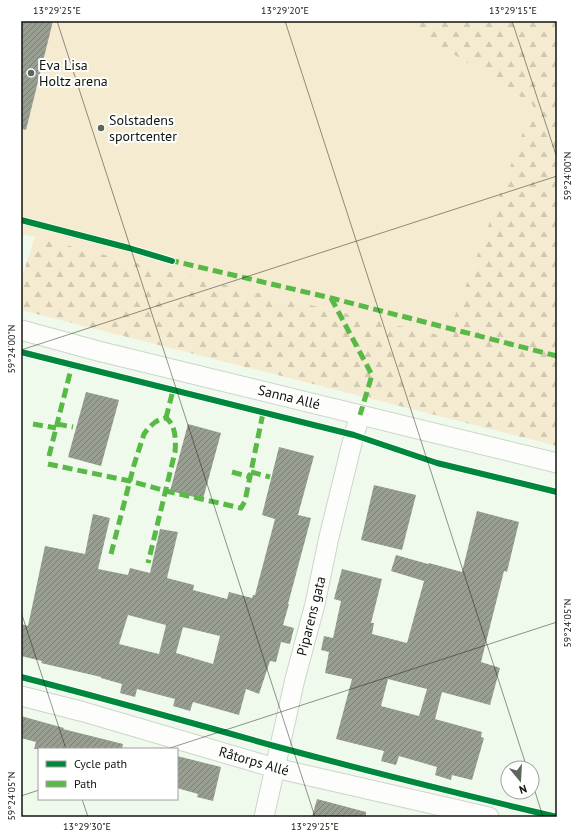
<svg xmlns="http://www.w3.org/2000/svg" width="578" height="838" font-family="'PT Sans',sans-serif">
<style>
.green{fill:#f5ebd0}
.forest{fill:url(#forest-firs)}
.building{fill:url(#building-hatch);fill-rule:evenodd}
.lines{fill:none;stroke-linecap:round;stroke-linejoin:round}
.street-casing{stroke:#ccd5ca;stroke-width:21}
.street{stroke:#fdfefc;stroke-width:19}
.quiet{stroke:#58b947;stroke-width:5;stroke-dasharray:10 5;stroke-linecap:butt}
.cycleway-casing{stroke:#fff;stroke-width:8}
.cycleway{stroke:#00873e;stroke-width:6}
.ticks{fill:none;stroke:#0f170d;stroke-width:1;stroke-opacity:0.45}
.poi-dot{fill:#5d665b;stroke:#fff;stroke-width:1.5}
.labels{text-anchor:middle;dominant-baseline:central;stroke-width:4;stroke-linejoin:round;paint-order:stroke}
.poi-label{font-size:14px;fill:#0f170d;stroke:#fff;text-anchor:start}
.street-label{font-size:14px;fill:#0f170d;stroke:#fff}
.neatline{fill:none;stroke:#0f170d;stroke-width:1.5}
.ticks-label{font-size:10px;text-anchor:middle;fill:#0f170d}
</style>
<defs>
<pattern id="forest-firs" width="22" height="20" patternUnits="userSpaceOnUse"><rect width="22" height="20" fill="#f5ebd0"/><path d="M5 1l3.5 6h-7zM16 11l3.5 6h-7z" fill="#d1c9b1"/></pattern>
<pattern id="building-hatch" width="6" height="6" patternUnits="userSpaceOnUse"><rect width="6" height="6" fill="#999e92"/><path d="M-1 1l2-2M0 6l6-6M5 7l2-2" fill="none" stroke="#7b8076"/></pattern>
</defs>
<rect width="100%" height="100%" fill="#eff9ec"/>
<path class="green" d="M21,21H402L533,105L447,337L183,275L35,237L21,234Z"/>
<path class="forest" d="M402,21H557V446L21,310V280L35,237L183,275L447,337L533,105Z"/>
<g class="building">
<path d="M21,21H53L26,130L21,129Z"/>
<path d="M86,392L119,400L101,466L68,457Z"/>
<path d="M188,424L221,433L203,499L170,491Z"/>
<path d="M279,447L314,456L298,515L311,518L288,604H289L283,625L294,628L290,644L281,642L276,662L270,661L259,694L246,689L239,715L193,702L190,711L173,706L175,699L137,689L135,697L120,693L122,684L101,678V677L41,663L42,661L21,656V624L28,626L45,546L85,554L93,514L110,518L98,569L128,575L130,568L150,573L160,529L178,532L167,578L194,585L193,590L227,599L229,592L252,598L253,595H255L275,519L262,515ZM128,615L166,625L159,654L119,644ZM183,627L220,636L213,664L176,653Z"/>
<path d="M374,485L416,495L402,550L361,540Z"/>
<path d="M477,511L519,522L507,572L504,571L481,662L500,668L490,705L442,692L435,719L482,732L481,737L484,738L472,780L452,775L451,780L435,775L437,767L399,756L396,765L381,761L384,751L336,739L352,679L325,673L329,652L321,650L324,636L333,638L341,601L334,599L342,569L382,579L371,623H374L372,634L407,643L424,581L391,571L396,555L428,564L429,563L462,572ZM388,679L427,689L419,716L381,706Z"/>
<path d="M21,716L64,728L63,729L123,744L122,749H34L36,742L21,738Z"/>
<path d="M177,756L221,767L213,801L197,797L198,794L177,788Z"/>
<path d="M317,799L366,812V817H312Z"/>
</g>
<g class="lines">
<g class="street-casing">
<g id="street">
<path d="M21,330L98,351L557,463"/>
<path d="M21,696L84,712L275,768L489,817"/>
<path d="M264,817L295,679L315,604L329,537L354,435L360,415"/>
</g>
</g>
<use href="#street" class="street"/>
<g class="quiet">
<path d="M169,260L331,298L557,356"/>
<path d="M331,298L372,375L360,415"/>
<path d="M166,418L173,390"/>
<path d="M33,424L56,428"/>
<path d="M57,424L73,427"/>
<path d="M49,456L72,365"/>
<path d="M48,464L130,481L166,491L241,508L245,501L263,413"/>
<path d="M232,472L250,477"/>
<path d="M251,472L270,477"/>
<path d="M111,554L134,465L144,434C149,427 156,419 166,418C176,425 176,441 175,452L148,563"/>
</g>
<g class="cycleway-casing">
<g id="cycleway">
<path d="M21,220L129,248L172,261"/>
<path d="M21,352L354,435L437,463L557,492"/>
<path d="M21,677C107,699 192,723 278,747C371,772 464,795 557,817"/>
</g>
</g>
<use href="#cycleway" class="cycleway"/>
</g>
<path class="ticks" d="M57,21L315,817M285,21L527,768M512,21L557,158M21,350L557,176M21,612L66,749M167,749L557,622M532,782L543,817M21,796L39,790M82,799L88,817"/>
<g class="poi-dot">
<circle cx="31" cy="73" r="4"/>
<circle cx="101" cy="128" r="4"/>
</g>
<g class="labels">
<g class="poi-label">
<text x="39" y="65">Eva Lisa<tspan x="39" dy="16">Holtz arena</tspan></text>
<text x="109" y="120">Solstadens<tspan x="109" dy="16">sportcenter</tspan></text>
</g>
<g class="street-label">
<text transform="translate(289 397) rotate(14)">Sanna Allé</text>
<text transform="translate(311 616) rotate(-76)">Piparens gata</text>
<text transform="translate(254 761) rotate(16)">Råtorps Allé</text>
</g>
</g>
<rect width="578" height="838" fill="none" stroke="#ffffff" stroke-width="44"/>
<rect x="38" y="748" width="140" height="52" fill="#ffffff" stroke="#9fa29e"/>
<rect x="46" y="761" width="20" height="6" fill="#00873e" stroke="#9fa29e"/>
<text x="74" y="768" font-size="12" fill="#0f170d">Cycle path</text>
<rect x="46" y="781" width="20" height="6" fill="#58b947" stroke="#9fa29e"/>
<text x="74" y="788" font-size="12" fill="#0f170d">Path</text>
<g transform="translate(520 780) rotate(162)"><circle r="19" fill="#ffffff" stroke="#9fa29e"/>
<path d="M0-3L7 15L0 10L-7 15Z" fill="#5d665b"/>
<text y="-6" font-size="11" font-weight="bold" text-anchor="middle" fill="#0f170d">N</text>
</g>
<rect x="22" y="22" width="534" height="794" class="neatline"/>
<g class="ticks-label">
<text x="57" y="14">13°29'25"E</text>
<text x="285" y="14">13°29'20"E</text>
<text x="513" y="14">13°29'15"E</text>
<text transform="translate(567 176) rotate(-90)" y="4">59°24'00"N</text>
<text transform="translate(11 349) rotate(-90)" y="4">59°24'00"N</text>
<text transform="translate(567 623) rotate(-90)" y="4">59°24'05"N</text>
<text transform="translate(11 796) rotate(-90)" y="4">59°24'05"N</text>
<text x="87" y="830">13°29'30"E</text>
<text x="315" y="830">13°29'25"E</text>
</g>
</svg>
